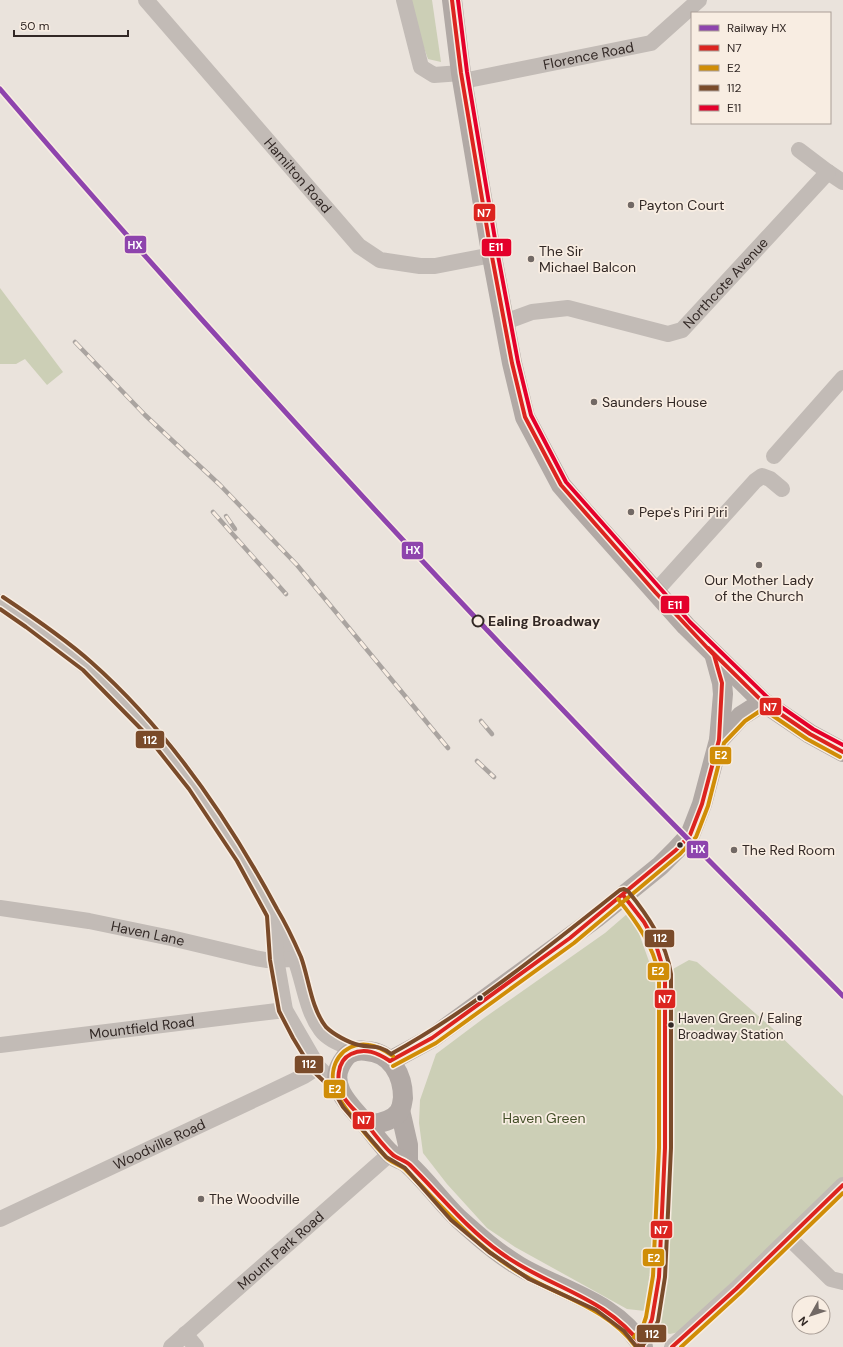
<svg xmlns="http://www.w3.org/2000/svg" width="843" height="1347" font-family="'DM Sans',sans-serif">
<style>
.green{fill:#cccfb6}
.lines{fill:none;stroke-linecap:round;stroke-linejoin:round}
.minor{stroke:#c2bbb6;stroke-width:16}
.major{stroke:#b1a9a5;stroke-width:20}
.rail-casing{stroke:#aaa4a0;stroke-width:4.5}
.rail{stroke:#f8ede2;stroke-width:3;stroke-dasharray:9;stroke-linecap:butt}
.bus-1-casing{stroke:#f8ede2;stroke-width:7}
.bus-2-casing{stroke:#f8ede2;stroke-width:7}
.bus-3-casing{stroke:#f8ede2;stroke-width:7}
.bus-4-casing{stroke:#f8ede2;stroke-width:7}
.bus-1{stroke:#dc241f;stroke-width:4}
.bus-2{stroke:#d08d07;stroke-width:4}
.bus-3{stroke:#7a4b2a;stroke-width:4}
.bus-4{stroke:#e4002b;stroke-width:4}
.rail-1-casing{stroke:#f8ede2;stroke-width:8}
.rail-1{stroke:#8e44ad;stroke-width:5}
.poi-dot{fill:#726965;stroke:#f8ede2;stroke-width:1.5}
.stop-dot{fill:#f8ede2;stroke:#322825;stroke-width:2}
.bus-dot{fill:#322825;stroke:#f8ede2;stroke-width:1.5}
.labels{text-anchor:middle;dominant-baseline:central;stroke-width:3.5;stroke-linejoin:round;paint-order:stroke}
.bus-label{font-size:13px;fill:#322825;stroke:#f8ede2;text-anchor:start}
.street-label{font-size:14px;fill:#322825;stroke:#f8ede2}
.poi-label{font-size:14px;fill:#322825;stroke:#f8ede2;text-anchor:start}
.stop-label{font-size:14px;font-weight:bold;fill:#322825;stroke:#f8ede2;text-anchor:start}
.park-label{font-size:14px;fill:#445029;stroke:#f8ede2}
.line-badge{stroke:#f8ede2;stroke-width:1.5}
.badge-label{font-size:11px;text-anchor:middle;font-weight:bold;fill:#fff}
</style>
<rect width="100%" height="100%" fill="#eae3dc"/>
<g class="green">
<path d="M411,0H432L441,62L428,59L421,40Z"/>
<path d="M0,288L63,372L47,385L25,359L16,364H0Z"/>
<path d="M627,914L637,928L655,978L660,1077L661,1189L645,1311L627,1309L515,1247L487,1228L447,1184L423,1153L419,1123L420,1100L436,1054L484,1018L605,933Z"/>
<path d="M689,960L697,962L772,1028L843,1096V1178L679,1332L670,1334L663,1332L660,1325L672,1189V975L673,969Z"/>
</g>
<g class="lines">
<g class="minor">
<path id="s1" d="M146,0L359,246L380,260L420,266H435L492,255"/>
<path d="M404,0L421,67L434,75L461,73"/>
<path id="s2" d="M463,81L651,43L699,0"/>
<path d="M828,172L843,182"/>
<path id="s3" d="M505,322L532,312L568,308L668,334L682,330L828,172L799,150"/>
<path d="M774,456L843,378"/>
<path d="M655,592L755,481L762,476L770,479L782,489"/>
<path d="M0,602C74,651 144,713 195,786C220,822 242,859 264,897C275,917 287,938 295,959C304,982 306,1010 321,1030C329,1041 345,1045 357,1051"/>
<path d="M623,895C642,918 661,944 665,974V1148L659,1277L652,1319L648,1329L639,1341"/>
<path id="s4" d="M0,908L89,921L171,938L255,958L266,960L295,959"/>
<path d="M274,922L276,959L285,1010L318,1067L338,1086"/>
<path id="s5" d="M0,1045L285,1010"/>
<path id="s6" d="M0,1219L262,1096L304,1076L318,1067"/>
<path d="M789,1238L831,1279L843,1282"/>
<path d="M185,1334L196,1347"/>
<path id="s7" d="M171,1347L391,1153"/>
<path d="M672,1347L736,1289L843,1185"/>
</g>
<g class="major">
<path d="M452,0L461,73L490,246L512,363L525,417L561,485L579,506L686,626L763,702L810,734L843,752"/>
<path d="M719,740L741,716L763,702"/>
<path d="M390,1061L432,1038L596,918L660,866L676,850L690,835L702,804L719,740L723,694L722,683L715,657"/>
<path d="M400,1110L408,1145V1163"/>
<path d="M363,1120L372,1124C381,1123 393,1120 399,1112C402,1108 402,1103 403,1098C403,1075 391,1052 366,1051C361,1050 354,1051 349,1054C345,1057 342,1062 340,1066C329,1088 353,1108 365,1123C374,1134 382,1146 392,1155C397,1159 404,1160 408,1164C427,1181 441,1202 459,1219C478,1236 497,1253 519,1266C561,1291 616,1302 643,1347"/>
</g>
<g class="rail-casing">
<g id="rail">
<path d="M75,342L145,415L220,485L297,565L448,748"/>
<path d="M213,512L286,594"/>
<path d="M226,516L235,529"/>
<path d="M481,721L492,734"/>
<path d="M477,761L494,777"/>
</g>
</g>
<use href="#rail" class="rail"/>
<g class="bus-1-casing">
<g id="bus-1">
<path d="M708,648L763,702L810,734L843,752"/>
<path d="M623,895L644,922L655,942L665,974V1148L659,1277L652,1319L648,1329L639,1341"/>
<path d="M390,1061L432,1038L570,938L676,850L690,835L702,804L719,740L722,683L714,655L655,592L561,485L525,417L512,363L490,246L461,73L452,0"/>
<path d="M390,1061C378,1053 365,1047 351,1054C336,1061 336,1083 343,1096C348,1105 357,1112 363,1119C372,1131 381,1144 392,1154C397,1159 405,1160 410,1165C440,1195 466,1228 501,1253C550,1289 605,1295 643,1347"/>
<path d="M672,1347L736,1289L843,1185"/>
</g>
</g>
<g class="bus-2-casing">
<g id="bus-2">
<path d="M618,899C637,922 653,945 659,975V1148L653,1276L646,1317L643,1326L634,1337"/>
<path d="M393,1056C386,1051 378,1046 369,1045C342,1041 327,1066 335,1090C340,1105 376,1147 388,1159C394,1164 401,1165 406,1170C441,1205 472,1243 515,1270C556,1296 606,1306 636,1347"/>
<path d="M393,1066L436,1043L574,943L680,854L696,837L708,806L724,743L745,721L763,709L807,739L840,757"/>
<path d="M681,1347L740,1293L843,1193"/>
</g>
</g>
<g class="bus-3-casing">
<path id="bus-3" d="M0,609L26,627L83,670L143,731L189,789L237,861L267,916L270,960L279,1011L293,1038L313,1071L333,1090L343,1107L386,1157L405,1168L451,1220L489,1252L529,1279L596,1310L624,1331L636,1346L643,1345L653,1332L658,1321L665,1277L671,1148V974C666,942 648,916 628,891L624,889L620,890C548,947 471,1010 391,1054C379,1044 371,1048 359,1045C349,1043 333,1034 326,1027C311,1008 309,979 301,957C294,941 286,924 277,909C228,818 169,731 91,662C64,638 33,617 3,597"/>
</g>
<g class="bus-4-casing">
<path id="bus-4" d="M458,0L467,72L496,245L518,362L531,415L566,482L690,622L767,697L813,729L843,745"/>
</g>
<use href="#bus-1" class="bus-1"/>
<use href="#bus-2" class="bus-2"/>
<use href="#bus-3" class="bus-3"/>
<use href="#bus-4" class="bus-4"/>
<g class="rail-1-casing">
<path id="rail-1" d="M0,89C194,316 396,536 603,752C682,834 763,915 843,996"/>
</g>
<use href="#rail-1" class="rail-1"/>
</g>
<g class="poi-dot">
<circle cx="631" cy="205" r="4"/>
<circle cx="531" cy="259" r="4"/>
<circle cx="594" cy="402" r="4"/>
<circle cx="631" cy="512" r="4"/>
<circle cx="759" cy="565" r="4"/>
<circle cx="734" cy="850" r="4"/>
<circle cx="201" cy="1199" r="4"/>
</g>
<circle class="stop-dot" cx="478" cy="621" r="5.5"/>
<g class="bus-dot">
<circle cx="680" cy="845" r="3.5"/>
<circle cx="480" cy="998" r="3.5"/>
<circle cx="671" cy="1025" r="3.5"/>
</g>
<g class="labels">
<g class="bus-label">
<text x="678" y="1018">Haven Green / Ealing<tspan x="678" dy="16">Broadway Station</tspan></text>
</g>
<g class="street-label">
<text stroke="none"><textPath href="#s2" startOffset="128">Florence Road</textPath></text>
<text stroke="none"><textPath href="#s1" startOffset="232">Hamilton Road</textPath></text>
<text stroke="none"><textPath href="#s3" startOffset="247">Northcote Avenue</textPath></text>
<text stroke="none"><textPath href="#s4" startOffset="150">Haven Lane</textPath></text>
<text stroke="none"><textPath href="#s5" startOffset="143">Mountfield Road</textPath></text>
<text stroke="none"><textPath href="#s6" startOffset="176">Woodville Road</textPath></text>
<text stroke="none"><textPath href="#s7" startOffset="146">Mount Park Road</textPath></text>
</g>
<g class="poi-label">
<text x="639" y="205">Payton Court</text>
<text x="539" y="251">The Sir<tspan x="539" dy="16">Michael Balcon</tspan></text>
<text x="602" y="402">Saunders House</text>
<text x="639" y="512">Pepe's Piri Piri</text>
<text x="759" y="580" text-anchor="middle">Our Mother Lady<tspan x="759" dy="16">of the Church</tspan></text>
<text x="742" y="850">The Red Room</text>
<text x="209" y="1199">The Woodville</text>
</g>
<g class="stop-label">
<text x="488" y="621">Ealing Broadway</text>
</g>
<g class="park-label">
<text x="544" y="1118">Haven Green</text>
</g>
</g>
<g class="line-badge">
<rect x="473" y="203" width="23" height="19" rx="4" fill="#dc241f"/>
<rect x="124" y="235" width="23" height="19" rx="4" fill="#8e44ad"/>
<rect x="481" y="238" width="31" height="19" rx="4" fill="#e4002b"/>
<rect x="401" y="541" width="23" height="19" rx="4" fill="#8e44ad"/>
<rect x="660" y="595" width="30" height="19" rx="4" fill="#e4002b"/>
<rect x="759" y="697" width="23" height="19" rx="4" fill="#dc241f"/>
<rect x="135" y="730" width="30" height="19" rx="4" fill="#7a4b2a"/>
<rect x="709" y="746" width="23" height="19" rx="4" fill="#d08d07"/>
<rect x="686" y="840" width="23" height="19" rx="4" fill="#8e44ad"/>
<rect x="644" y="929" width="31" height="19" rx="4" fill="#7a4b2a"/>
<rect x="647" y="962" width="23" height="19" rx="4" fill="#d08d07"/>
<rect x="654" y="989" width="22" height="20" rx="4" fill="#dc241f"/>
<rect x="294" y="1055" width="30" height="19" rx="4" fill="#7a4b2a"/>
<rect x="323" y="1079" width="23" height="20" rx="4" fill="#d08d07"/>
<rect x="352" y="1111" width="23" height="19" rx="4" fill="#dc241f"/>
<rect x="650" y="1220" width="23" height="19" rx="4" fill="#dc241f"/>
<rect x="642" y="1248" width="23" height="19" rx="4" fill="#d08d07"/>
<rect x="636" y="1324" width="31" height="19" rx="4" fill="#7a4b2a"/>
</g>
<g class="badge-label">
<text x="484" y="217">N7</text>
<text x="135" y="249">HX</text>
<text x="496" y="251">E11</text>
<text x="413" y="554">HX</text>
<text x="675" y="609">E11</text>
<text x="770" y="711">N7</text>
<text x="150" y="744">112</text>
<text x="721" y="759">E2</text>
<text x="698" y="853">HX</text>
<text x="660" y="942">112</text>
<text x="658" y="975">E2</text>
<text x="665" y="1003">N7</text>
<text x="309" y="1068">112</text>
<text x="335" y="1093">E2</text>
<text x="364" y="1124">N7</text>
<text x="661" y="1234">N7</text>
<text x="654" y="1262">E2</text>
<text x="652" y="1338">112</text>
</g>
<rect x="691" y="12" width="140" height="112" fill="#f8ede2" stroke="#a99e96"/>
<rect x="699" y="25" width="20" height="6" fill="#8e44ad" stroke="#a99e96"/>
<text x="727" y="32" font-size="12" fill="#322825">Railway HX</text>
<rect x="699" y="45" width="20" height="6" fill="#dc241f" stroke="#a99e96"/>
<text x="727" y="52" font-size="12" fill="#322825">N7</text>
<rect x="699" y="65" width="20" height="6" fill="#d08d07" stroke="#a99e96"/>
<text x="727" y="72" font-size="12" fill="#322825">E2</text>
<rect x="699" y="85" width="20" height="6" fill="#7a4b2a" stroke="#a99e96"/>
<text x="727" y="92" font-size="12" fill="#322825">112</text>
<rect x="699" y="105" width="20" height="6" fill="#e4002b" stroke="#a99e96"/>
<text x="727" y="112" font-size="12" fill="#322825">E11</text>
<g transform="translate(811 1315) rotate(231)"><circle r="19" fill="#f8ede2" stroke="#a99e96"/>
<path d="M0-3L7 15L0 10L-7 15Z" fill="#726965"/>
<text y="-6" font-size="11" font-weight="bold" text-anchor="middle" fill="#322825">N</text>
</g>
<path d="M14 30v6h114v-6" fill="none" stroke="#322825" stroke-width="2"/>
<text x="20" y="30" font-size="12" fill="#322825" stroke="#f8ede2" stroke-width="3" paint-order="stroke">50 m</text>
</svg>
